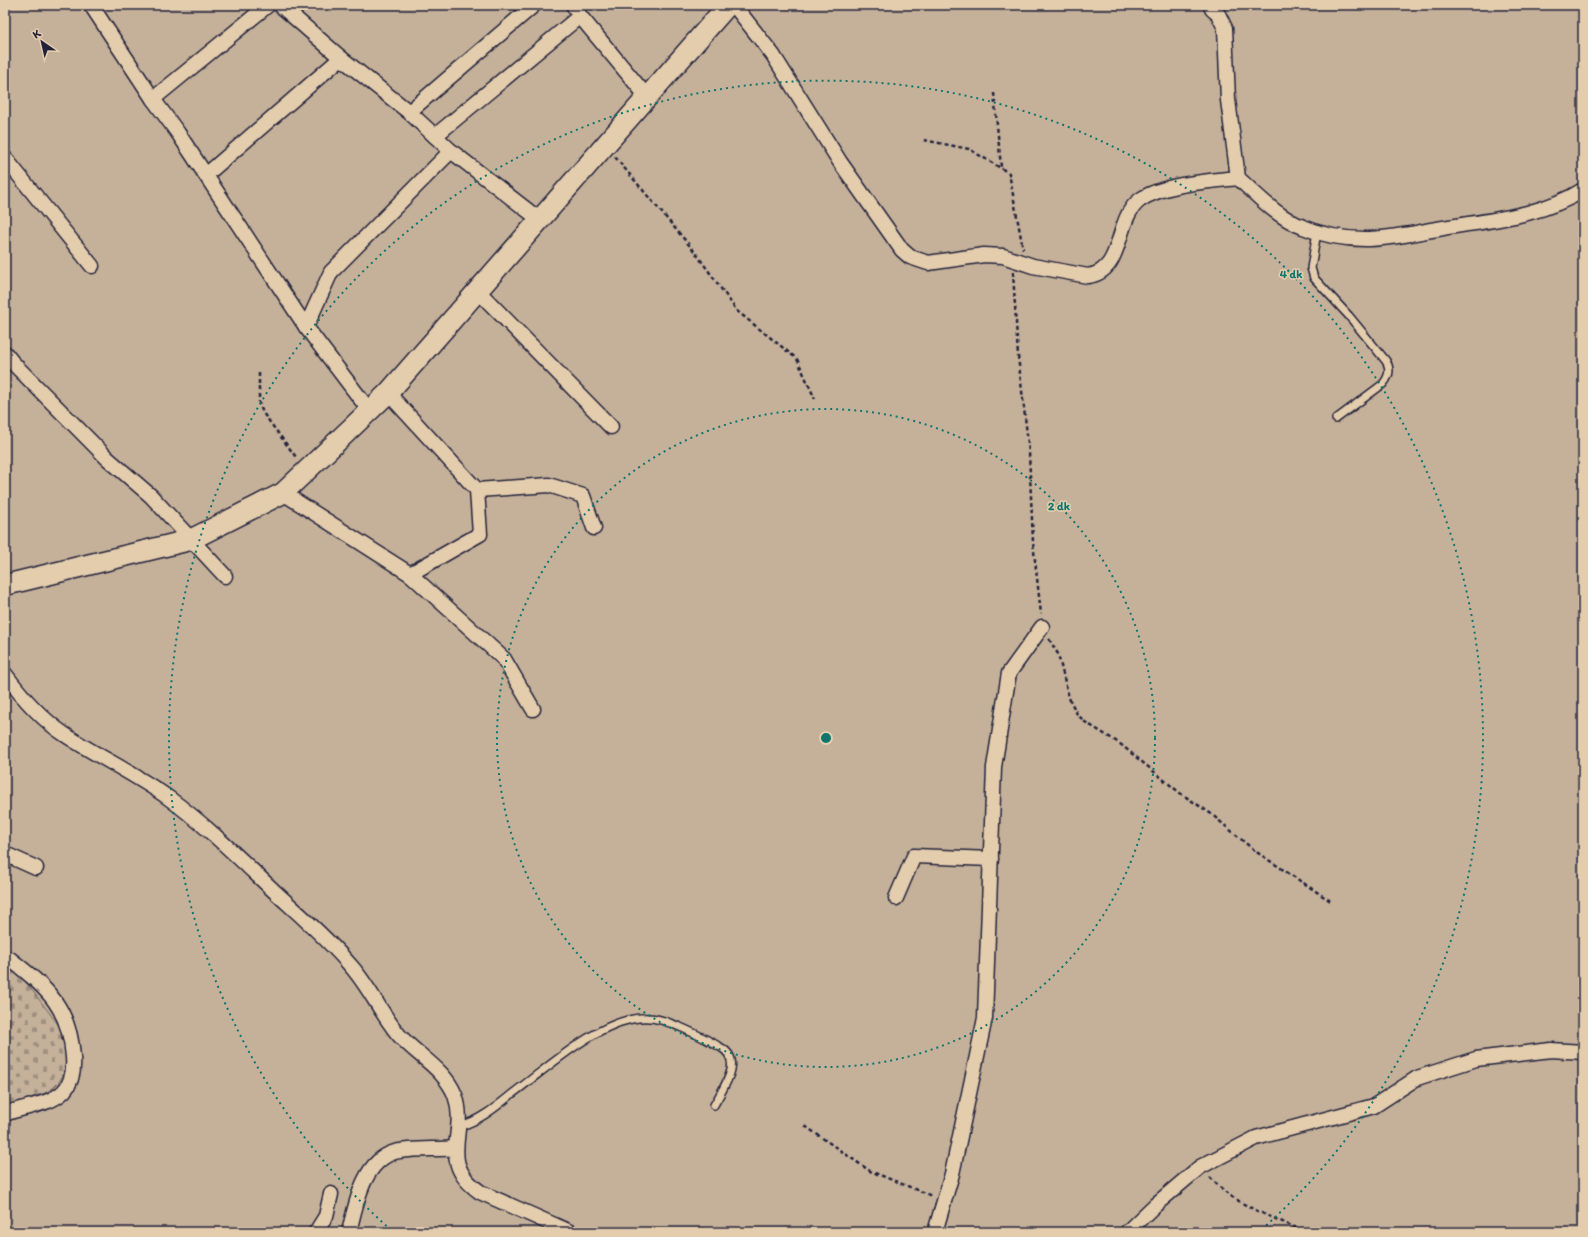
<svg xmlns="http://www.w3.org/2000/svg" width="1588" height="1237" font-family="Itim,sans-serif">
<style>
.grass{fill:#c5b19a;stroke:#746a6a}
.cemetery{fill:url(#cemetery-stones);stroke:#746a6a}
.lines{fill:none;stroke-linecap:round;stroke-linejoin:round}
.lane-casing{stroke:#22223b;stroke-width:10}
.street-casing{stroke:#22223b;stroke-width:17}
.secondary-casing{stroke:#22223b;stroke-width:23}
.path{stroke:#22223b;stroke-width:2.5;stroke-dasharray:4 3;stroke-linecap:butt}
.lane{stroke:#e4cdad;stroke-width:7}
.street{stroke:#e4cdad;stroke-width:14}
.secondary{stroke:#e4cdad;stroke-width:20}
.ring{fill:none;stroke:#0f766e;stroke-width:2;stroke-dasharray:2 4}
.centre{fill:#0f766e;stroke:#e4cdad;stroke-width:2}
.ring-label{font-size:12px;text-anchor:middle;font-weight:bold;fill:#0f766e;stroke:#e4cdad;stroke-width:3;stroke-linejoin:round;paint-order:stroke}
</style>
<defs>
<pattern id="cemetery-stones" width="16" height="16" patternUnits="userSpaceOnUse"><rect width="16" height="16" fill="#c5b19a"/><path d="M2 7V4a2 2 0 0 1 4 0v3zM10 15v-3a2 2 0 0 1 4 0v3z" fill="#a0907f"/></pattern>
</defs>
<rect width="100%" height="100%" fill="#e4cdad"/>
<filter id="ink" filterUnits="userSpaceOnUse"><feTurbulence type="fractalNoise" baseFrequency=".025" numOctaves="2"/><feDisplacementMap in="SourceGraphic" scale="8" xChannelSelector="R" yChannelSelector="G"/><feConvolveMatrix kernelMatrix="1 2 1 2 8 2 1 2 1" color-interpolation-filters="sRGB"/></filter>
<g filter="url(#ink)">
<path class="grass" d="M5,5H1583V1232H5V1106L45,1093L53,1088L5,955Z"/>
<path class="cemetery" d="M5,955L64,1032L68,1066L59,1082L53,1088L45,1093L5,1106Z"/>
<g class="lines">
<g class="lane-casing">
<g id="lane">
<path d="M1317,232L1311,268L1314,278L1349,316L1386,361C1391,369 1389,377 1383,384L1336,419"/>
<path d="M458,1127C479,1121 495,1108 512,1094C548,1068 604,1014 650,1018C667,1019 705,1038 720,1047C745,1060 723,1088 714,1105"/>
</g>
</g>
<g class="street-casing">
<g id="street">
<path d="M91,5L153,99"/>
<path d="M268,5L153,99L178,133L306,327L369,410"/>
<path d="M280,5L341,58L409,112L451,151L540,220"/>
<path d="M573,5L580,16L648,98"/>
<path d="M734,5L773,55L840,162L902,250L910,257L928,263L984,255L1003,256L1033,266L1088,276C1125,271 1114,219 1140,200C1163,184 1210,181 1238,178"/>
<path d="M1212,9L1218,14L1225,28L1228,100L1238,178C1258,196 1277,217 1303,227C1322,235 1345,239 1365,239C1391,239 1418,232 1443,228C1490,220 1542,216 1583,190"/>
<path d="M409,112L534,5"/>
<path d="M435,136L580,16"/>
<path d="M5,158L92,266"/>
<path d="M206,175L341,58"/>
<path d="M478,291L611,427"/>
<path d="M306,327L331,272L451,151"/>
<path d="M5,353L13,363L107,458L151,496L225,576"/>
<path d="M388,393L477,490L480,534L410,574"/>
<path d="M477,490L549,485L583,496L594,528"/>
<path d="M283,493L410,574L504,659L533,709"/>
<path d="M5,674C22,697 40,718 64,734C98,757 136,774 170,799C207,826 240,859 274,891C300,915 327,938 350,965C369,986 380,1012 398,1034C416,1055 444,1068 455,1095C469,1133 436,1161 480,1192L570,1232"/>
<path d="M5,854L36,868"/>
<path d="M896,898L914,856L991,859"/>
<path d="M5,1114C23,1106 49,1106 64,1091C73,1081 74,1069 73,1057C70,1008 47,988 10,959"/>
<path d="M316,1232L326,1216L331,1194"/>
<path d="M349,1232C356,1204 363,1161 395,1152C411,1148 438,1150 455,1148"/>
<path d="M935,1232L952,1174L985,1018L994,767L1009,673L1042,627"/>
<path d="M1127,1232L1154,1206L1200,1167L1256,1138L1374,1106L1417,1078L1476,1059L1551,1050L1583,1052"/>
</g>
</g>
<g class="secondary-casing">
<path id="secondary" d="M5,585L190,540L283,493L388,393L728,5"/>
</g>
<g class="path">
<path d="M994,93L1001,167"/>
<path d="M924,140L969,149L1009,173L1023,249"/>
<path d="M615,157L695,252L737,311L797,359L815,399"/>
<path d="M1013,272L1018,356L1029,452L1033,542L1041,614"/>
<path d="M259,373V403L263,413L296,457"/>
<path d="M1049,639L1058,654L1069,698L1077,714L1085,722L1119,743L1180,793L1210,813L1255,851L1332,902"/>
<path d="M805,1126L870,1171L932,1196"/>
<path d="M1210,1177C1236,1207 1270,1215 1305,1232"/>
</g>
<use href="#lane" class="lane"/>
<use href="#street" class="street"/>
<use href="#secondary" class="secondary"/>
</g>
</g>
<g class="ring">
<circle cx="826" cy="738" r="329"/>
<path d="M391 1230A657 657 0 1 1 1261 1230"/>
</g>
<circle cx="826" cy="738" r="6" class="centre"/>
<g class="ring-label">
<text x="1291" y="278">4 dk</text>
<text x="1059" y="510">2 dk</text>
</g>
<rect width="1588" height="1237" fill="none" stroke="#e4cdad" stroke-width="20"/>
<rect x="10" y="10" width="1568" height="1217" fill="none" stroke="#22223b" stroke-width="1.5" filter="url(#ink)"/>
<g transform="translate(42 42) rotate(326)" stroke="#e4cdad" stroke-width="3" paint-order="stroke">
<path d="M0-3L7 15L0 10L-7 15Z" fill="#22223b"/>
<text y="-6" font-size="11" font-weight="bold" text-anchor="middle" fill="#22223b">K</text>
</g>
</svg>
